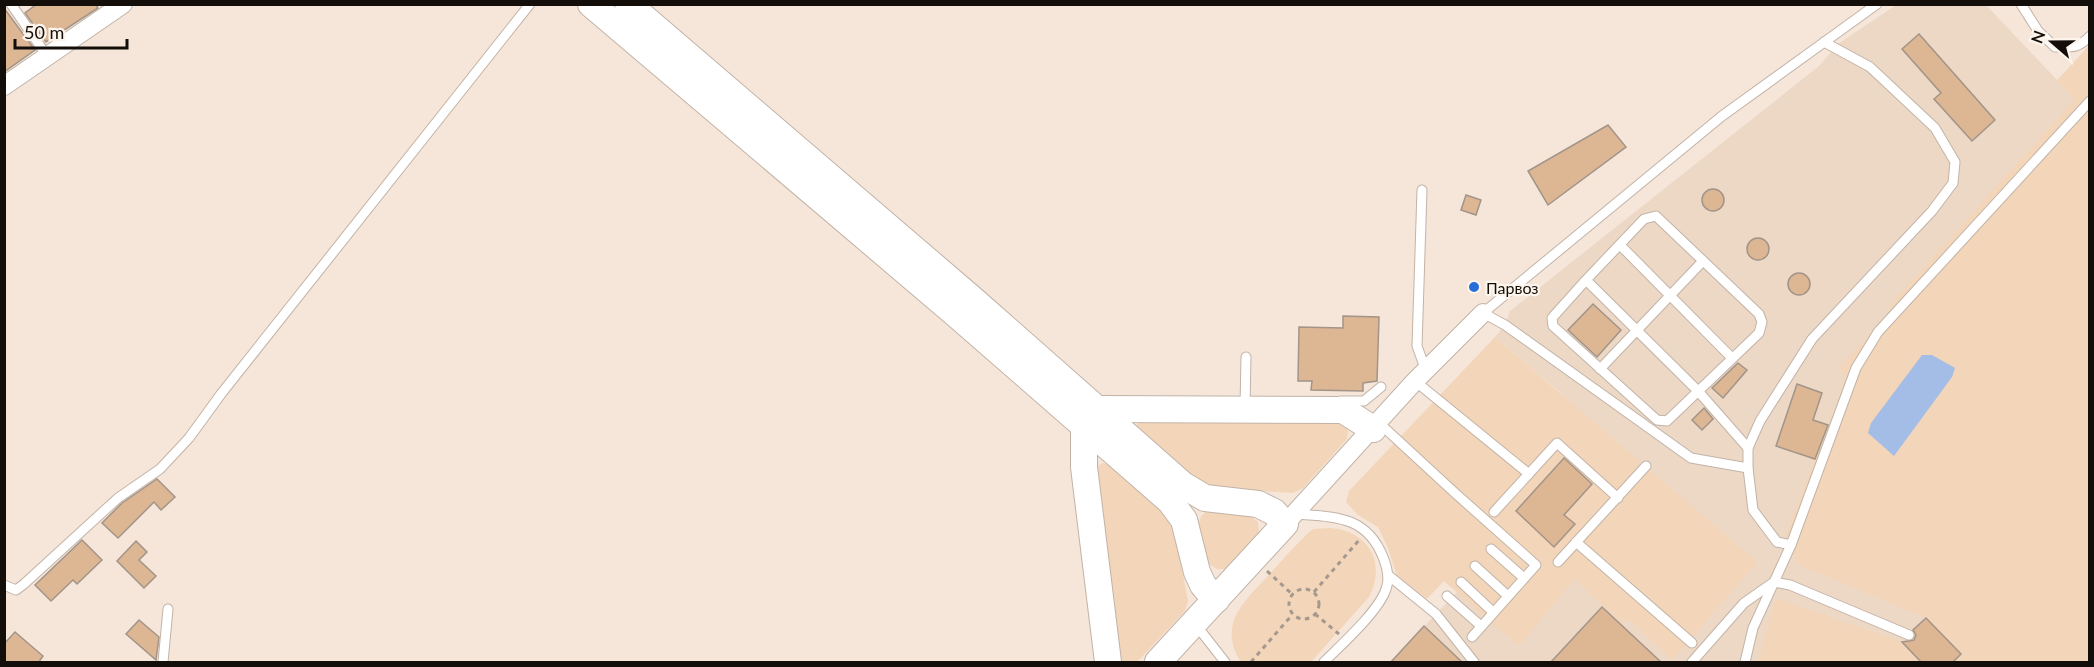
<svg xmlns="http://www.w3.org/2000/svg" width="2094" height="667" font-family="Lato,sans-serif">
<style>
.built{fill:#edd8c6}
.green{fill:#f3d5b9}
.water{fill:#a3bde6}
.building{fill:#ddb694;stroke:#a29488;stroke-width:1.5}
.lines{fill:none;stroke-linecap:round;stroke-linejoin:round}
.lane-casing{stroke:#c2b3a7;stroke-width:11}
.street-casing{stroke:#c2b3a7;stroke-width:20}
.secondary-casing{stroke:#c2b3a7;stroke-width:28}
.path{stroke:#a4998f;stroke-width:3;stroke-dasharray:4.5 4.5;stroke-linecap:butt}
.lane{stroke:#fff;stroke-width:9}
.street{stroke:#fff;stroke-width:18}
.secondary{stroke:#fff;stroke-width:26}
.poi-dot{fill:#286edb;stroke:#fdf4ec;stroke-width:2}
.labels{text-anchor:middle;dominant-baseline:central;stroke-width:4.5;stroke-linejoin:round;paint-order:stroke}
.poi-label{font-size:16px;fill:#130e0a;stroke:#fdf4ec;text-anchor:start}
</style>
<rect width="100%" height="100%" fill="#f5e6d9"/>
<path class="built" d="M1896,5H1986L2057,80L2089,46V662H1390L1480,568L1562,394L1495,337L1505,325L1510,311L1819,66L1838,44Z"/>
<g class="green">
<path d="M2089,46V662H1952L1961,654L1926,618L1799,565L1785,537L1847,377L1839,368L1890,312V305L2075,99L2057,81Z"/>
<path d="M1495,337L1757,562L1673,660L1627,618L1622,623L1574,579L1519,646L1444,581L1427,599L1397,576L1388,548L1378,527L1358,515L1346,502L1349,491Z"/>
<path d="M1140,418L1343,422L1348,431L1347,439L1303,488L1293,493L1211,488L1193,481L1136,427Z"/>
<path d="M1103,463L1113,467L1164,513L1173,524L1188,601L1185,611L1137,662L1119,661L1094,468Z"/>
<path d="M1206,512L1247,514L1258,522L1259,535L1228,569H1217L1206,562C1203,547 1191,521 1206,512Z"/>
<path d="M1329,528C1368,530 1387,562 1369,597L1311,662H1241C1217,625 1244,601 1269,575C1281,561 1294,547 1307,534L1313,529Z"/>
<path d="M1776,598L1902,642L1922,662H1758Z"/>
</g>
<path class="water" d="M1922,355H1932L1955,368L1952,377L1894,456L1868,433L1871,423Z"/>
<g class="building">
<path d="M37,4H95L98,8L46,42L25,13Z"/>
<path d="M4,8L35,50L4,72Z"/>
<path d="M1919,34L1995,120L1972,141L1934,99L1941,93L1902,49Z"/>
<path d="M1608,125L1626,147L1548,205L1528,171Z"/>
<circle cx="1713" cy="200" r="11"/>
<path d="M1466,195L1481,200L1476,215L1461,210Z"/>
<circle cx="1758" cy="249" r="11"/>
<circle cx="1799" cy="284" r="11"/>
<path d="M1593,304L1621,330L1597,357L1568,330Z"/>
<path d="M1343,316L1379,317L1377,381L1363,383V391L1311,390L1312,381H1298L1299,327L1343,328Z"/>
<path d="M1738,363L1747,370L1723,398L1712,388Z"/>
<path d="M1797,384L1822,393L1813,420L1828,425L1815,459L1776,446Z"/>
<path d="M1704,408L1713,419L1702,430L1692,420Z"/>
<path d="M1564,458L1592,484L1564,515L1575,524L1554,547L1516,511Z"/>
<path d="M157,479L175,497L161,510L154,502L118,538L102,523L122,503Z"/>
<path d="M82,540L102,560L77,584L73,580L51,601L35,585Z"/>
<path d="M136,541L147,552L139,560L156,576L144,588L117,561Z"/>
<path d="M1602,607L1662,663H1550Z"/>
<path d="M1926,618L1961,654L1952,663H1922L1902,642L1914,640L1916,635L1913,630Z"/>
<path d="M139,620L159,637L156,660L126,634Z"/>
<path d="M1424,626L1463,663H1390Z"/>
<path d="M15,632L43,656L38,663H4V644Z"/>
</g>
<g class="lines">
<g class="lane-casing">
<g id="lane">
<path d="M11,4L47,56"/>
<path d="M2021,4L2038,31L2055,47C2071,47 2078,49 2090,36"/>
<path d="M1422,190L1417,346L1426,371"/>
<path d="M1620,245L1732,358"/>
<path d="M1586,280L1552,318L1553,326L1657,420L1667,421L1759,333L1762,322L1759,314L1656,216L1644,219L1586,280L1698,391L1748,448"/>
<path d="M1600,369L1703,261"/>
<path d="M1415,381L1529,474"/>
<path d="M1340,401H1364L1381,387"/>
<path d="M1245,407L1246,357"/>
<path d="M1378,422L1455,493L1536,565L1472,637"/>
<path d="M1748,468L1691,458L1505,325L1483,313L1722,116L1877,4"/>
<path d="M1494,512L1557,443L1618,498"/>
<path d="M1295,514C1334,517 1366,515 1383,557C1387,567 1390,579 1386,589C1379,611 1341,645 1324,662"/>
<path d="M1576,542L1692,643"/>
<path d="M1791,545L1777,542L1753,510L1748,468V448L1760,421L1812,339L1932,211L1953,183L1955,162L1935,128L1870,67L1824,42"/>
<path d="M1491,549L1524,578"/>
<path d="M1558,562L1646,466"/>
<path d="M1475,566L1508,596"/>
<path d="M1388,575L1436,614L1474,662"/>
<path d="M1461,582L1493,612"/>
<path d="M4,585L16,590L24,584L118,498L160,469L189,438L221,394L530,4"/>
<path d="M1447,596L1481,626"/>
<path d="M1196,625L1225,662"/>
<path d="M163,662L168,609"/>
<path d="M1692,662L1744,603L1774,582L1790,585L1909,635"/>
<path d="M1745,662L1753,628L1791,545L1856,368L1878,332L2090,101"/>
</g>
</g>
<g class="street-casing">
<g id="street">
<path d="M4,86L123,4"/>
<path d="M1285,524L1415,381L1483,313"/>
</g>
</g>
<g class="secondary-casing">
<g id="secondary">
<path d="M591,4L957,315L1170,501L1184,520L1197,572L1203,585L1216,600"/>
<path d="M628,4L971,298L1183,485L1205,498L1258,504L1274,512L1285,524L1158,662"/>
<path d="M1097,409L1343,410L1373,429"/>
<path d="M1084,426V467L1108,662"/>
</g>
</g>
<g class="path">
<path d="M1267,571L1292,594"/>
<circle cx="1304" cy="604" r="15"/>
<path d="M1314,592L1360,539"/>
<path d="M1315,614L1339,634"/>
<path d="M1251,662L1292,615"/>
</g>
<use href="#lane" class="lane"/>
<use href="#street" class="street"/>
<use href="#secondary" class="secondary"/>
</g>
<circle class="poi-dot" cx="1474" cy="287" r="6"/>
<g class="labels">
<g class="poi-label">
<text x="1486" y="287">Парвоз</text>
</g>
</g>
<rect width="2094" height="667" fill="none" stroke="#130e0a" stroke-width="12"/>
<g transform="translate(2052 42) rotate(290)" stroke="#fdf4ec" stroke-width="4.5" paint-order="stroke">
<path d="M0-4.5L10 22L0 15L-10 22Z" fill="#130e0a"/>
<text y="-9" font-size="16" font-weight="bold" text-anchor="middle" fill="#130e0a">N</text>
</g>
<path d="M15 39v9h112v-9" fill="none" stroke="#130e0a" stroke-width="3"/>
<text x="24" y="39" font-size="18" fill="#130e0a" stroke="#fdf4ec" stroke-width="4.5" paint-order="stroke">50 m</text>
</svg>
